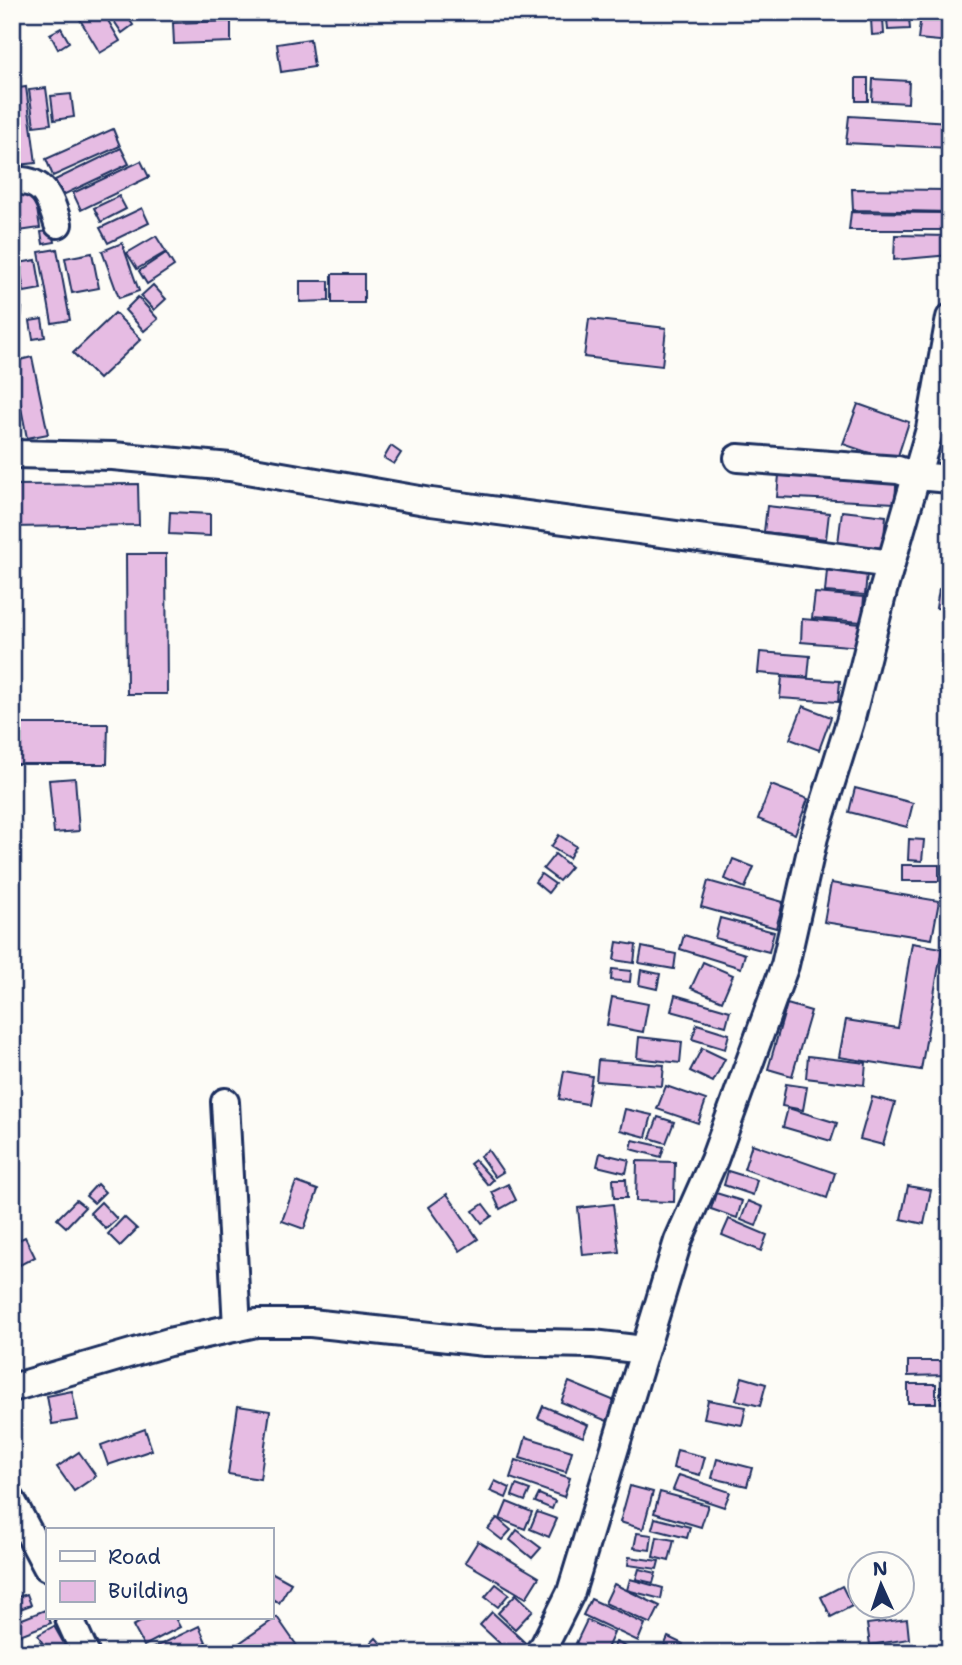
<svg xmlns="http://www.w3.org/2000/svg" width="962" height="1665" font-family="'Shantell Sans',sans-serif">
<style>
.building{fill:#e6bce3;stroke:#1b2f5e;stroke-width:2}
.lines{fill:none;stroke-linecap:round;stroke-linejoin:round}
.street-casing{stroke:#1b2f5e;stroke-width:32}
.street{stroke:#fdfcf7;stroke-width:26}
</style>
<rect width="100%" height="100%" fill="#fdfcf7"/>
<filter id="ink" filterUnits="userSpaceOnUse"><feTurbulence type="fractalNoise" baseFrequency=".0143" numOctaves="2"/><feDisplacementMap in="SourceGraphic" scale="14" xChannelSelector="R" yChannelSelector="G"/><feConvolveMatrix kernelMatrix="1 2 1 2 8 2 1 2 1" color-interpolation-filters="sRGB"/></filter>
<g filter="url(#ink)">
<g class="building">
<path d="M90,12H103L120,41L100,53L79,18Z"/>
<path d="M108,12H124L133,25L122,33Z"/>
<path d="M921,15L950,17V42L918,39Z"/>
<path d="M909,18L910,29L888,30L887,19Z"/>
<path d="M871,19H883L884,34L872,35Z"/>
<path d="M231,21V42L174,44L173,23Z"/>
<path d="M61,28L69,42L58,49L50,34Z"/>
<path d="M310,39L314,67L281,72L277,44Z"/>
<rect x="856" y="78" width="12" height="23"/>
<path d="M873,79L909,81L908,103L872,101Z"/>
<path d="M26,87L36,163L18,165L12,122V89Z"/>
<path d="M46,88L51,124L34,126L29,90Z"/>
<path d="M71,94L74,117L54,120L51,96Z"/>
<path d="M849,116L950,122V148L846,143Z"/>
<path d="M113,129L120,146L53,176L46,159Z"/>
<path d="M121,148L129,164L63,195L55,180Z"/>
<path d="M141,161L149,177L81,210L73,193Z"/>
<path d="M34,189L40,228L12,232V192Z"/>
<path d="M852,189L950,190V212L853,210Z"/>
<path d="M119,196L126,209L101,222L94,208Z"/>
<path d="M142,208L149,223L108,243L100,228Z"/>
<path d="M851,212L942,213L943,230H849Z"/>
<path d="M53,230L55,242L43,244L41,232Z"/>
<path d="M895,235L949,236L950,255L894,260Z"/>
<path d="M156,236L166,252L137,269L127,253Z"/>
<path d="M122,243L139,291L119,298L102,251Z"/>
<path d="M57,249L70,320L52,323L39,252Z"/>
<path d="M92,253L99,288L72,293L65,258Z"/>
<path d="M166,253L174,266L147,284L139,271Z"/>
<path d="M36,260L41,289L24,292L19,263Z"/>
<rect x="332" y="274" width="32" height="29"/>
<path d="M300,281H329V301L300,302Z"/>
<path d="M153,285L166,299L154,310L141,296Z"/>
<path d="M138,297L158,319L144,331L125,310Z"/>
<path d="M12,307L22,308L19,338L12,337Z"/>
<path d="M115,313L141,339L99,379L73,353Z"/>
<path d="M42,319L45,337L33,339L30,321Z"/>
<path d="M589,319L666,328L662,366L584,357Z"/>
<path d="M32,357L48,434L27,438L12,362Z"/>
<path d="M858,404L909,422L896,462L843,444Z"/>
<path d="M391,446L401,453L394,464L384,458Z"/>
<path d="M780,464L897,471L895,503L777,497Z"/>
<path d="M138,484L139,525L12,527V485Z"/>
<path d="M767,506L829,513L826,539L764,532Z"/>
<path d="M842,511L886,516L883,548L838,543Z"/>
<path d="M170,512L210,514V536L169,534Z"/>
<path d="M126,554H166L167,694H127Z"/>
<path d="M827,570L867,573L865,595L825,592Z"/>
<path d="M939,589L950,590V609L936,608Z"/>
<path d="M815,593L864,597L862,622L812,618Z"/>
<path d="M802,619L862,624L861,647L801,642Z"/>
<path d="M760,652L810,656L808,677L758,673Z"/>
<path d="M782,677L840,681L838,702L780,698Z"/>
<path d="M803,706L831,717L819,750L790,739Z"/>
<path d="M12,724H108L107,764H12Z"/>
<path d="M75,778L79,831L54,833L49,780Z"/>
<path d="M771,785L808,799L795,834L758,819Z"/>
<path d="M855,788L913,803L907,827L849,812Z"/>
<path d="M559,835L576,846L569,858L551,847Z"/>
<path d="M909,839L924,840L922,861L908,860Z"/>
<path d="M555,854L571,867L559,881L543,869Z"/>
<path d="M733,859L754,867L745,888L725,879Z"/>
<rect x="902" y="865" width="37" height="16"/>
<path d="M541,874L555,884L548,893L535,882Z"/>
<path d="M708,881L783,902L776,928L701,907Z"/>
<path d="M831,883L939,901L932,939L824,922Z"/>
<path d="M720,918L774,932L769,952L715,938Z"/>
<path d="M684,935L745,954L741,968L680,949Z"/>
<path d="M617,942L636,945L634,963L614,960Z"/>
<path d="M912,943L942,948L921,1070L839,1057L846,1020L898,1028Z"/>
<path d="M642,947L676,954L674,969L639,963Z"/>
<path d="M703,962L733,975L722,1001L691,988Z"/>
<path d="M612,969L631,971L630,982L611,980Z"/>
<path d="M641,970L660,974L657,989L639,985Z"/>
<path d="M675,995L730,1011L726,1026L671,1011Z"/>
<path d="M612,997L648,1004L643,1032L607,1025Z"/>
<path d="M13,998L18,1019L12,1020V999Z"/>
<path d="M787,1004L811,1011L792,1076L768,1069Z"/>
<path d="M697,1024L729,1034L725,1049L692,1039Z"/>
<path d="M639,1037L682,1042L680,1063L637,1058Z"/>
<path d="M702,1048L725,1059L713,1082L690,1071Z"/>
<path d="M808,1056L866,1063L864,1085L806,1078Z"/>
<path d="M598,1060L664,1065L662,1086L596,1081Z"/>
<path d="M564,1071L592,1076L587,1104L559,1099Z"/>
<path d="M786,1084L807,1087L803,1110L782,1106Z"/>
<path d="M666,1086L706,1100L698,1123L657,1109Z"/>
<path d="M872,1097L895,1103L883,1145L860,1139Z"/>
<path d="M788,1108L837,1123L831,1141L783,1127Z"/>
<path d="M625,1109L652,1115L646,1137L620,1130Z"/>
<path d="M658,1117L674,1122L666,1143L650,1138Z"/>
<path d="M633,1140L664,1147L661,1157L631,1149Z"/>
<path d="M752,1144L835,1173L827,1198L744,1169Z"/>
<path d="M488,1150L503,1172L495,1177L480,1156Z"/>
<path d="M600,1153L629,1160L626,1173L597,1166Z"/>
<path d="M475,1160L493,1180L488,1185L470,1164Z"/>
<path d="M637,1161L675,1162L674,1202L636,1201Z"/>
<path d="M728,1171L757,1180L753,1195L724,1185Z"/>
<path d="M613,1179H626L627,1198H614Z"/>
<path d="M296,1182L318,1190L304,1229L282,1221Z"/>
<path d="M97,1184L105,1192L94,1203L86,1196Z"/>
<path d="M508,1184L516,1200L500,1209L492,1192Z"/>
<path d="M908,1186L931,1190L924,1224L901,1219Z"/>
<path d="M716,1193L742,1201L737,1218L711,1209Z"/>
<path d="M447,1194L478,1239L460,1251L429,1207Z"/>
<path d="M76,1200L85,1207L66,1227L57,1219Z"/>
<path d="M748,1201L763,1207L756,1226L741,1220Z"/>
<path d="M101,1202L117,1219L106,1229L90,1213Z"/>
<path d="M483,1204L492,1216L482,1223L473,1211Z"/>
<path d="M613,1204L619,1252L583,1255L578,1208Z"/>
<path d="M124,1217L137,1229L120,1246L108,1234Z"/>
<path d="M729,1219L767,1235L761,1251L722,1235Z"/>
<path d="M25,1237L35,1257L20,1265L12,1250V1243Z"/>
<path d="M908,1361H948V1375L908,1376Z"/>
<path d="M742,1377L766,1384L760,1406L736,1400Z"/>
<path d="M569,1382L615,1401L607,1421L561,1402Z"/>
<rect x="908" y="1384" width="28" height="19"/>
<path d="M950,1386V1402L941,1403L940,1387Z"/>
<path d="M72,1391L78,1420L52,1424L47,1396Z"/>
<path d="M708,1400L746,1407L742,1425L704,1418Z"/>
<path d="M238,1406L270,1411L260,1479L228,1474Z"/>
<path d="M543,1406L588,1425L583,1437L538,1418Z"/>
<path d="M145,1429L152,1450L108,1465L101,1445Z"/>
<path d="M526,1437L572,1451L566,1472L520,1458Z"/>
<path d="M677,1450L705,1457L700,1475L673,1468Z"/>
<path d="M79,1452L96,1476L74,1491L57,1467Z"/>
<path d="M717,1459L752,1468L747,1486L712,1478Z"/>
<path d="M516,1460L570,1478L564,1497L510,1478Z"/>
<path d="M679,1475L730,1492L724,1507L673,1490Z"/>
<path d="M495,1481L510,1488L506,1498L490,1491Z"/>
<path d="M516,1485L530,1490L525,1501L512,1496Z"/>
<path d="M630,1486L653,1492L643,1529L620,1522Z"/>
<path d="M660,1492L708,1505L701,1527L654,1513Z"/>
<path d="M539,1494L555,1501L552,1509L535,1502Z"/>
<path d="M507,1502L532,1512L525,1529L500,1519Z"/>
<path d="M537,1512L557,1519L549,1537L530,1529Z"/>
<path d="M497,1518L511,1530L502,1540L488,1529Z"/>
<path d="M655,1518L690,1527L687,1538L652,1529Z"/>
<path d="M517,1530L541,1548L532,1558L510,1540Z"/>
<path d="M637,1533L652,1535L650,1550L634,1548Z"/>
<path d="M657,1537L674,1540L669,1561L653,1557Z"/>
<path d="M478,1541L539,1577L526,1598L465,1562Z"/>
<path d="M629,1557L659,1561L657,1569L628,1565Z"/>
<path d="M639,1569L656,1573L653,1583L636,1579Z"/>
<path d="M271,1572L291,1583L279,1603L271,1598Z"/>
<path d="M630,1579L663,1588L661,1599L627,1590Z"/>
<path d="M496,1584L509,1594L498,1607L485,1597Z"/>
<path d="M614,1584L660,1606L651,1624L605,1603Z"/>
<path d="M842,1586L852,1606L831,1617L821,1597Z"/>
<path d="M27,1594L31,1605L12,1612V1599Z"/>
<path d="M516,1594L533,1610L515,1629L498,1613Z"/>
<path d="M591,1599L645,1624L638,1641L583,1615Z"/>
<path d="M45,1610L51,1623L12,1638V1623Z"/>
<path d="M492,1612L533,1650L530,1653H510L480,1625Z"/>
<path d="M277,1617L300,1650L296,1653H225Z"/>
<path d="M148,1618H175L180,1627L144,1646L133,1626Z"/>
<path d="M907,1619L909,1639L870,1645L867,1624Z"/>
<path d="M587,1620L614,1633L605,1653H596L576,1643Z"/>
<path d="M54,1626L67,1649L60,1653H48L38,1635Z"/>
<path d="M199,1626L206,1642L183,1653H150L149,1650Z"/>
<path d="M668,1637L683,1644L679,1653H661Z"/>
<path d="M376,1638L387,1650L384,1653H372L367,1647Z"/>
<path d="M616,1642L639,1653H611Z"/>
<path d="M40,1643L44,1653H21Z"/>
<path d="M911,1648V1653H879V1649Z"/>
</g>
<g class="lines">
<g class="street-casing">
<g id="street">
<path d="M12,181C44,178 50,198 58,224"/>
<path d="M12,454L113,456L230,467L431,502L891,564"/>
<path d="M738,458L898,470L916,476L950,479"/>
<path d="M225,1102L237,1327"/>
<path d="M12,1388L169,1342L256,1323H311L485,1342L593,1344L644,1350"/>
<path d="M12,1501L47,1567"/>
<path d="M69,1618L85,1653"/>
<path d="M538,1653L544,1646L571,1592L678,1241L714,1160L785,965L814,837L850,722L883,591L930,429L950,318"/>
</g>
</g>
<use href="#street" class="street"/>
</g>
</g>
<rect width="962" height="1665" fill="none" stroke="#fdfcf7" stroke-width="42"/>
<rect x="21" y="21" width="920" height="1623" fill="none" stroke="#1b2f5e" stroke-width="2.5" filter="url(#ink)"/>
<rect x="46" y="1528" width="228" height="91" fill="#fdfcf7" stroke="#a3aaba" stroke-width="2"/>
<rect x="60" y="1551" width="35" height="10" fill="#fdfcf7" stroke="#a3aaba" stroke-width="2"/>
<text x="108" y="1564" font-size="21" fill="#1b2f5e">Road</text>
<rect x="60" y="1581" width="35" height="21" fill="#e6bce3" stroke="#a3aaba" stroke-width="2"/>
<text x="108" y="1598" font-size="21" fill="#1b2f5e">Building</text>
<g transform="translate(881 1585) rotate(357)"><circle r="33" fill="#fdfcf7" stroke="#a3aaba" stroke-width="2"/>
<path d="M0-5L12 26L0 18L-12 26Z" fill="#1b2f5e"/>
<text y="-10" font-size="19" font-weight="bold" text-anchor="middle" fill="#1b2f5e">N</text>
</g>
</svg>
